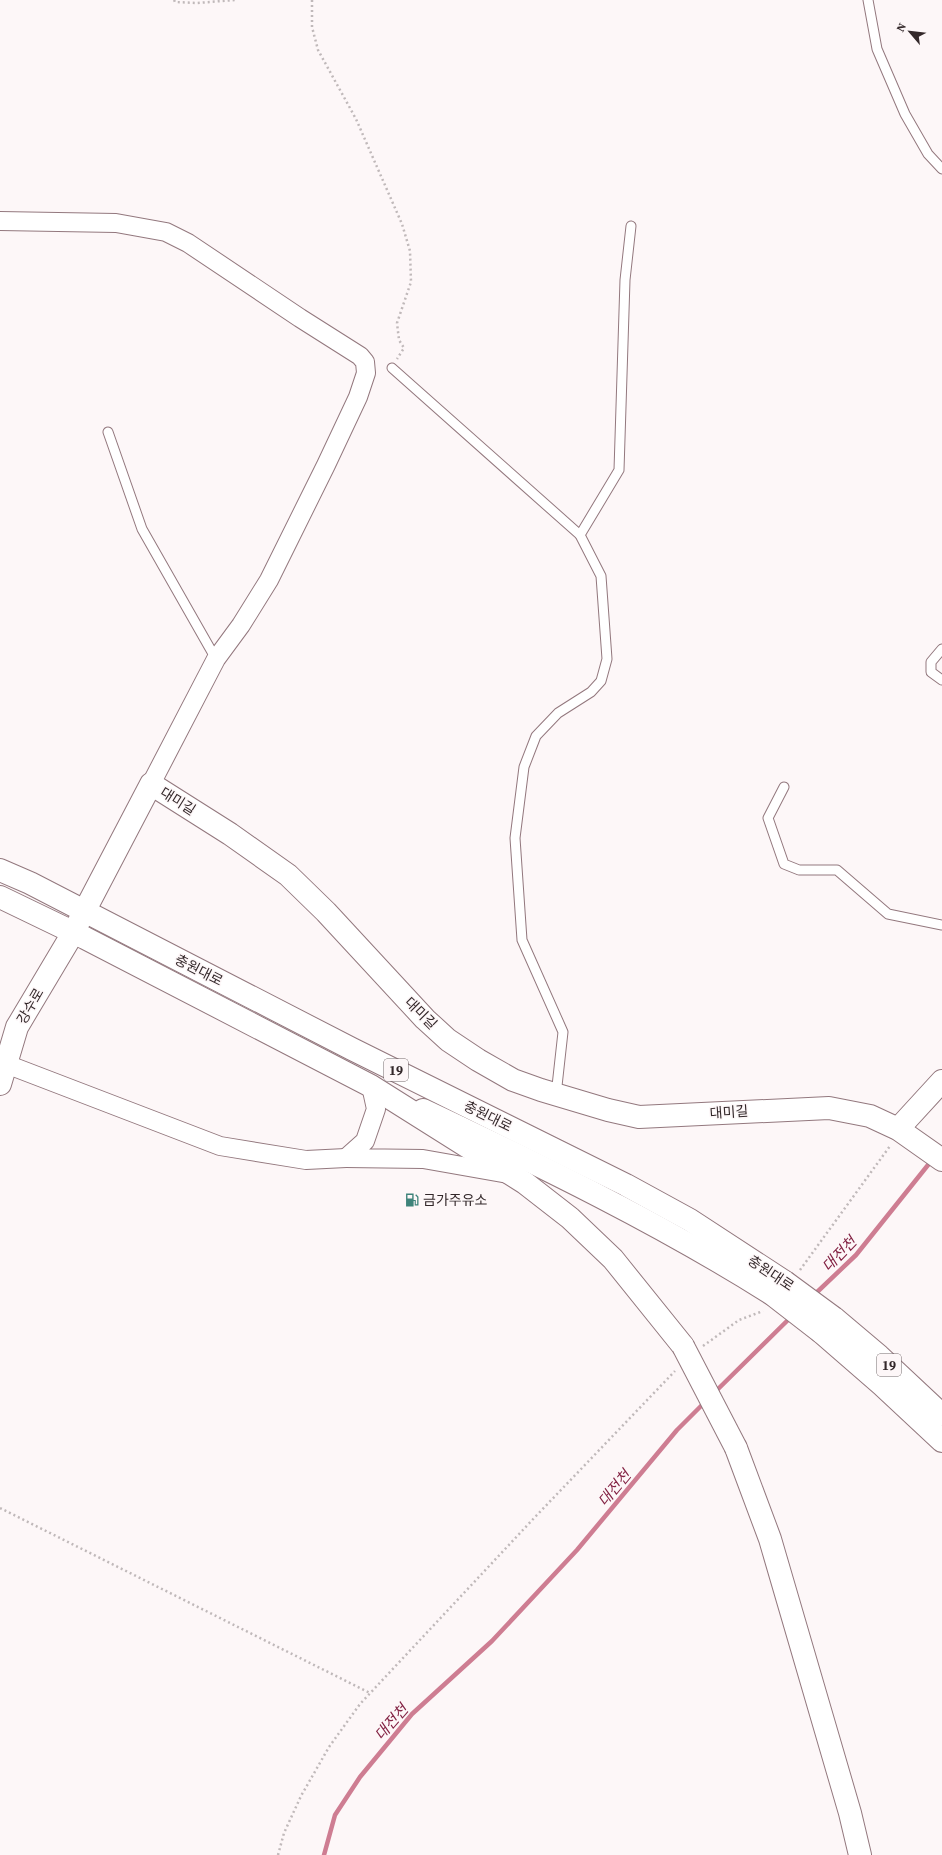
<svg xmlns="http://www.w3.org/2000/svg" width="942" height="1855" font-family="'Source Serif 4','Noto Sans KR',serif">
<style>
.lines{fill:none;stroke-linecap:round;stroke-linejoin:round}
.stream{stroke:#ce7d92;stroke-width:4.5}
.service-casing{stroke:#93787e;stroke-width:11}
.minor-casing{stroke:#93787e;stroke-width:20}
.tertiary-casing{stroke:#93787e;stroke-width:24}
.secondary-casing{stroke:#93787e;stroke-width:24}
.trunk-casing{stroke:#93787e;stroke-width:24}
.path{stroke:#c0b9ba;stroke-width:2.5;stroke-dasharray:2 3;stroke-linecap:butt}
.service{stroke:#fff;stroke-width:9}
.minor{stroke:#fff;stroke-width:18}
.tertiary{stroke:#fff;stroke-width:22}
.secondary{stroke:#fff;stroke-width:22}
.trunk{stroke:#fff;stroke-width:22}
.tertiary-bridge-casing{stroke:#93787e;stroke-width:24;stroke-linecap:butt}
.trunk-bridge-casing{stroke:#93787e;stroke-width:24;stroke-linecap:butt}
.tertiary-bridge{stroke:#fff;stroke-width:22}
.trunk-bridge{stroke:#fff;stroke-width:22}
.labels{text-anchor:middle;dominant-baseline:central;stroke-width:3;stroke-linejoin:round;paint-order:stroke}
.shield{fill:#fdf7f8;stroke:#706668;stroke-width:1}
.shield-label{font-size:13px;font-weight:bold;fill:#33282a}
.street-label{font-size:14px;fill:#33282a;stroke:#fdf7f8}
.poi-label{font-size:14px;fill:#33282a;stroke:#fdf7f8;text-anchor:start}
.water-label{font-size:15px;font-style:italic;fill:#832344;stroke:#fdf7f8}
</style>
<rect width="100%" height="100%" fill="#fdf7f8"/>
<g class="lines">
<g class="stream">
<path d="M814,1295L856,1255L932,1160"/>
<path d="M714,1393L791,1317"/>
<path d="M324,1855L335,1815L360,1777L412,1714L492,1641L577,1550L677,1430L706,1401"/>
</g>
<g class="service-casing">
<g id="service">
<path d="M868,0L877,49L905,114L928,154L942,169"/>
<path d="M392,368L580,535L601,576L607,659L601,681L591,692L558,713L536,736L524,767L515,838L522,940L563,1032L556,1095"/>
<path d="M108,432L142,529L216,659"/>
<path d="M580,535L619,470L625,280L631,226"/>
<path d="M942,649L931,662V672L942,680"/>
<path d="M784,787L768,818L784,864L799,870H837L888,914L942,925"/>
</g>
</g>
<g class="minor-casing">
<g id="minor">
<path d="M0,221L116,223L166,232L188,243L300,318L360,356L365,362L366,373L358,397L326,465L269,580L241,625L216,659L151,784"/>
<path d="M0,1060L6,1064L220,1146L306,1160L346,1158"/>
<path d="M371,1086L376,1109L365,1141L346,1158L423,1159L508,1174"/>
</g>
</g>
<g class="tertiary-casing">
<g id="tertiary">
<path d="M0,1084L17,1027L73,933"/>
<path d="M423,1110C542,1166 661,1224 772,1294"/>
<path d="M898,1129L942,1081"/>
<path d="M821,1332L882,1385L942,1441"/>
</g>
</g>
<g class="secondary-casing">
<path id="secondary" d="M73,933L151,784L230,834L288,875L326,912L425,1019L448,1040L478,1060L513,1080L541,1090L608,1110L639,1117L829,1108L870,1116L898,1129L942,1160"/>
</g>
<g class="trunk-casing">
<g id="trunk">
<path d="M0,870L30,883L352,1049L626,1185L690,1220L785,1282"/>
<path d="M0,897L85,938L371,1086L525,1183L570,1218L613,1259L683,1346"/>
<path d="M834,1318L879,1356L942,1415"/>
<path d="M736,1448L770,1539L850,1813L860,1855"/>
</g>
</g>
<g class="path">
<path d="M174,0L175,2L197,3L235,0"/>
<path d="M312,0V27L318,50L356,119L402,224L410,251L411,282L397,323L399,340L404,348L397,359"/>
<path d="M800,1270L890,1146"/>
<path d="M703,1346L739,1320L763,1311"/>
<path d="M0,1508L370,1693"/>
<path d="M278,1855L284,1833L301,1796L329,1747L360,1704L536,1516L675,1371"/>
</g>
<use href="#service" class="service"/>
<use href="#minor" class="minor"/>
<use href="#tertiary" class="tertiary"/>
<use href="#secondary" class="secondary"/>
<use href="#trunk" class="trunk"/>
<g class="tertiary-bridge-casing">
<path id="tertiary-bridge" d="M772,1294L821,1332"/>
</g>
<g class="trunk-bridge-casing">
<g id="trunk-bridge">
<path d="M785,1282L834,1318"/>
<path d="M683,1346L736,1448"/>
</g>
</g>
<use href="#tertiary-bridge" class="tertiary-bridge"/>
<use href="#trunk-bridge" class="trunk-bridge"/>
</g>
<defs>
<g id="fuel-bare" transform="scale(1.08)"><path d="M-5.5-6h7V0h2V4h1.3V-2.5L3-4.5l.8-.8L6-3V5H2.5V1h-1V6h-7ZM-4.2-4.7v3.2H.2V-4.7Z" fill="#3e837a" stroke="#fdf7f8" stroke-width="2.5" paint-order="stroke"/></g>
</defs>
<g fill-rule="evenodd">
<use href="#fuel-bare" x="412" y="1200"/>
</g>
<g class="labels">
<g class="shield">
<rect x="384" y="1059" width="24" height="22" rx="3"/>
<rect x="877" y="1354" width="24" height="22" rx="3"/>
</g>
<g class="shield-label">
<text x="396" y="1070">19</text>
<text x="889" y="1365">19</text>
</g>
<g class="street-label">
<text transform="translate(178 801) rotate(32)">대미길</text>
<text transform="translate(199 970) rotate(27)">충원대로</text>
<text transform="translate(30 1006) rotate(-60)">강수로</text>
<text transform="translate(421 1013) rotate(45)">대미길</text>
<text transform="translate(729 1112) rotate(-4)">대미길</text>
<text transform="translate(488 1116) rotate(26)">충원대로</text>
<text transform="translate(771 1273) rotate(34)">충원대로</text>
</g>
<g class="poi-label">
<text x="423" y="1200">금가주유소</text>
</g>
<g class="water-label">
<text transform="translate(839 1254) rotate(-46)">대전천</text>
<text transform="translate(614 1488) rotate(-50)">대전천</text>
<text transform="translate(391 1722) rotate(-49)">대전천</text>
</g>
</g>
<g transform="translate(910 32) rotate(298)" stroke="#fdf7f8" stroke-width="3" paint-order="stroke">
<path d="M0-3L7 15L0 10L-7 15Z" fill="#33282a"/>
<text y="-6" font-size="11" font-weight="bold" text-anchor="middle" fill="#33282a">N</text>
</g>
</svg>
